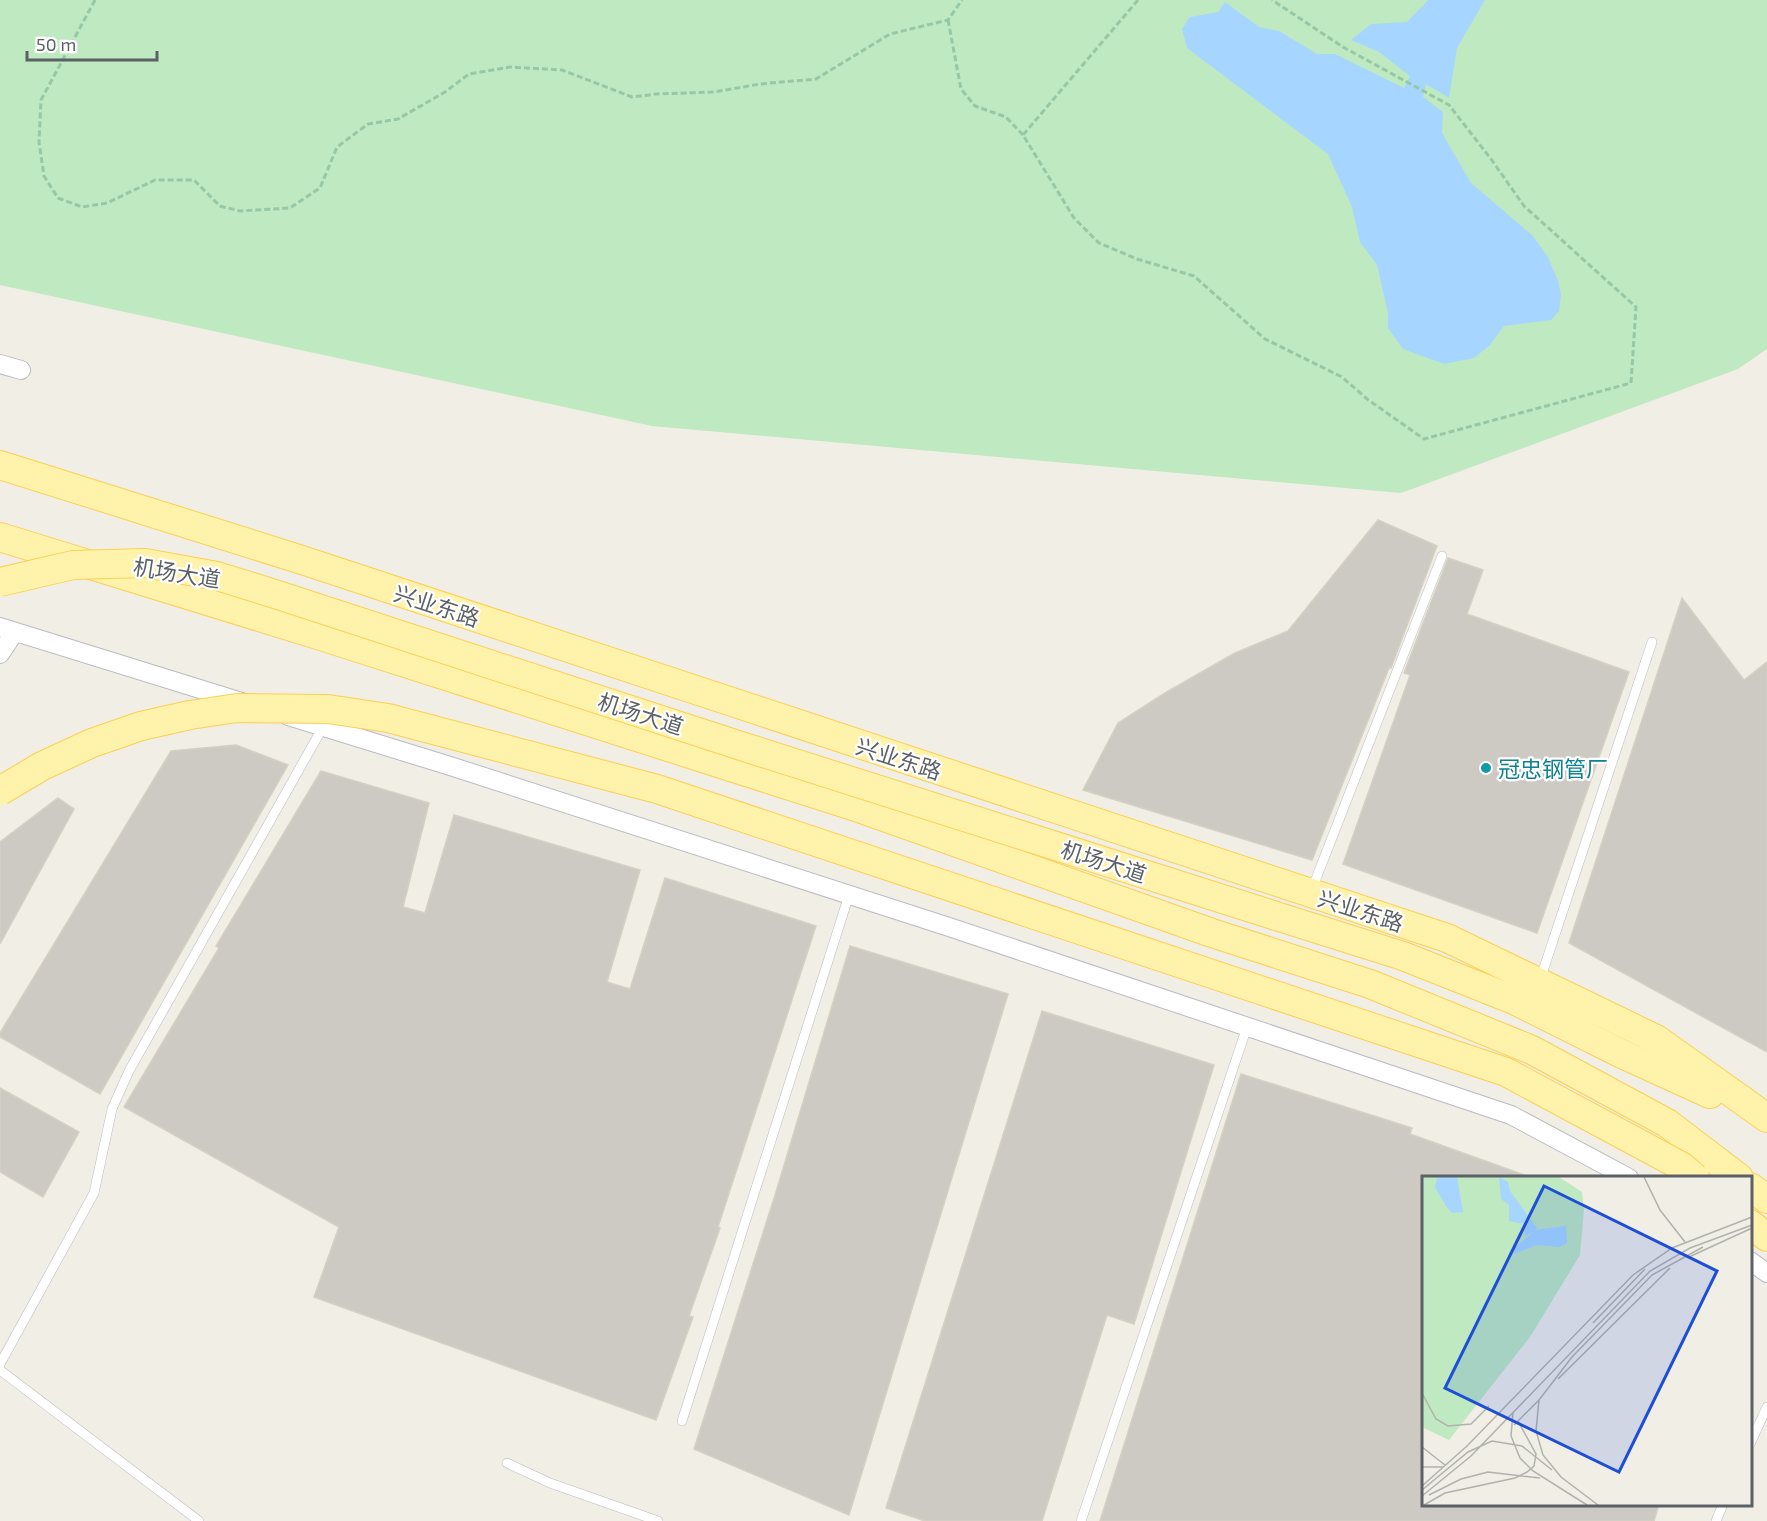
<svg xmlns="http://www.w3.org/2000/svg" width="1767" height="1521" font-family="'Exo 2','Noto Sans SC',sans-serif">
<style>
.green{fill:#bfe9c0}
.water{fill:#a6d6ff}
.building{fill:#cdcac4;stroke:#d5d0c2;stroke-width:1.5}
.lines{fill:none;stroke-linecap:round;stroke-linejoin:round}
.service-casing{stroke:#b9bcc1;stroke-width:10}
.minor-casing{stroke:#b9bcc1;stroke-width:20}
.primary-casing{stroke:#fccf52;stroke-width:30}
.path{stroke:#96c8a6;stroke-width:3;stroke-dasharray:6 3;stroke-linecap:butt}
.service{stroke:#fff;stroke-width:9}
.minor{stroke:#fff;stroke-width:18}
.primary{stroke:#fff3ab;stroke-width:28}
.primary-bridge-casing{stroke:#fccf52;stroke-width:30;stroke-linecap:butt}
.primary-bridge{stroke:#fff3ab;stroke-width:28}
.culture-dot{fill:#0f9aa8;stroke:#fff;stroke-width:2}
.labels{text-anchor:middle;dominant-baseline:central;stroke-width:4.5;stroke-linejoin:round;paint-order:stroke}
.street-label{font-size:22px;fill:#5c6166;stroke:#fff}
.culture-label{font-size:22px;fill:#0d838f;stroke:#fff;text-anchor:start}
.inset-road{fill:none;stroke:#b1b2ae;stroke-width:1.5}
.view{fill:#1d4ed8;fill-opacity:0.15;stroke:#1d4ed8;stroke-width:3}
.inset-edge{fill:none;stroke:#5c6166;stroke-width:3}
</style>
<rect width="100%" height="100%" fill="#f0eee5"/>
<path class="green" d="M0,0H1767V349L1738,369L1401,493L652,426L0,285Z"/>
<path class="water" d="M1428,0H1485L1457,48L1449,98L1426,84L1423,97L1443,112L1442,133L1471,183L1532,235L1548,257L1558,281L1561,295L1559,311L1551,320L1504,326L1490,345L1474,358L1444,364L1403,349L1388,328V313L1377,265L1360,242L1352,207L1328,154L1187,48L1182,29L1190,17L1218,12L1225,2L1259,27L1279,31L1317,54H1335L1404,88L1410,76L1379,52L1351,40L1371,24L1407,22Z"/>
<g class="building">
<path d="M1378,520L1437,546L1391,668H1389L1312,860L1083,790L1118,723L1165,693L1235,653L1288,631Z"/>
<path d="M1448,558L1483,570L1467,614L1629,672L1537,933L1343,864L1410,675L1404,673Z"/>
<path d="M1682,598L1744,680L1767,662V1052L1569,943Z"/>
<path d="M236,745L288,765L100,1094L0,1037V1033L171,751Z"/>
<path d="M321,771L429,803L403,907L425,913L454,815L640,870L607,982L630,989L665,878L816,926L718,1227L720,1228L689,1316L693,1317L656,1420L314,1297L339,1227L124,1107L219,948L216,946Z"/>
<path d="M58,798L74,809L0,944V842Z"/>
<path d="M850,946L1008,994L849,1515L694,1449L776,1192Z"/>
<path d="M1042,1011L1214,1065L1134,1324L1107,1315L1042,1521H925L886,1508Z"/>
<path d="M1241,1074L1412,1128L1410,1134L1527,1176V1178H1424V1504H1659L1654,1521H1100Z"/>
<path d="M0,1088L79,1132L43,1197L0,1172Z"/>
</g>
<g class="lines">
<g class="service-casing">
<g id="service">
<path d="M1312,889L1442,556"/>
<path d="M1540,980L1652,642"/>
<path d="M0,1364L94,1193L112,1109L129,1071L323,727"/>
<path d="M0,1370L199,1521"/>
<path d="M682,1421L849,895"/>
<path d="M1750,1444L1767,1407"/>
<path d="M507,1463L550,1483L658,1521"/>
<path d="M1081,1521L1247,1027"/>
<path d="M1716,1521L1723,1504"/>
</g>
</g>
<g class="minor-casing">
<g id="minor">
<path d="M0,364L21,370"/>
<path d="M0,627L245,703"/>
<path d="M0,654L14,633"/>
<path d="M288,716L447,765L946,926L1511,1115L1629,1178"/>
<path d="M1750,1261L1767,1273"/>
</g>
</g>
<g class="primary-casing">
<g id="primary">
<path d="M0,465L302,560L1447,938L1656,1039L1767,1118"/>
<path d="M0,537L321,636L859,808L1212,933L1370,984L1532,1050L1667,1123L1739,1178"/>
<path d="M1276,916L1403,956L1514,1000L1620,1053L1710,1094"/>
<path d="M1750,1187L1767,1199"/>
<path d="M1750,1224L1767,1237"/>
</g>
</g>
<g class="path">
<path d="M95,0L41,100L39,142L44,176L58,198L82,207L107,203L155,180H194L220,206L240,211L290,208L320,188L337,147L368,124L398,119L445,92L469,74L510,67L562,70L632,97L656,94L714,92L760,84L816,79L890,34L948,20L962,0"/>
<path d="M1138,0L1023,135L1074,218L1099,243L1137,259L1194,276L1265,339L1342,377L1367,399L1424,439L1631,383L1636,307L1524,206L1491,159L1449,105L1343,47L1272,0"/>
<path d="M948,20L961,89L975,106L1006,117L1023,135"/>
</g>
<use href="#service" class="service"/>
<use href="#minor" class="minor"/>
<use href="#primary" class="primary"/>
<g class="primary-bridge-casing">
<g id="primary-bridge">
<path d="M0,582L73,565L145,563L217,576L278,595L738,745L1276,916"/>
<path d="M0,791L42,766L92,743L141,726L190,715L237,708L328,709L388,718L657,789L1506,1072L1681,1166L1695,1178"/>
</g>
</g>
<use href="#primary-bridge" class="primary-bridge"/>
</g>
<circle class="culture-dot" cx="1486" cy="768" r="6"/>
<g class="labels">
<g class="street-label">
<text transform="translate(177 572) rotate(9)">机场大道</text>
<text transform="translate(437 605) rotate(18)">兴业东路</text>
<text transform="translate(641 713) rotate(18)">机场大道</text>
<text transform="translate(899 758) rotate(18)">兴业东路</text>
<text transform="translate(1104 861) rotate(18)">机场大道</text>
<text transform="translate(1361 910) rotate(18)">兴业东路</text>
</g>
<g class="culture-label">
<text x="1498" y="768">冠忠钢管厂</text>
</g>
</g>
<g transform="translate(1422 1176)">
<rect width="330" height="330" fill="#f0eee5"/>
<path d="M0,1H137L160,16L162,34L158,79L108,161L27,264L0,251Z" fill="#bfe9c0"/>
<path d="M15,1H35L41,36L30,37L24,30L13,11ZM77,1L86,6L88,15L115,52L113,54L144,50L145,67L138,71L115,69L92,78V72L111,56L103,60L102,48L87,45V29L79,23Z" fill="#a6d6ff"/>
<path class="inset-road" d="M222,1L238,34L263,66M267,81L330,52M171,147L223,93M136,203L248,92M0,217L14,243L26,250L49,248L67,230M91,236L89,260L98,282L111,295L165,329M92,249L117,224M0,271L23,289M0,291H21M0,310L45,270L211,99L250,72L330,41M0,314L46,276L70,265L100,270L130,294M7,319L39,303L66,296L118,302M0,320L49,280L228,95L268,72L330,49M2,329L23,317L93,302L105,296L112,290L114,278L96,245M176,329L139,301L121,279L114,255L117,224L150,181L230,99L281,71"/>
<path class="view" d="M122,10L295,95L197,296L23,212Z"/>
<rect width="330" height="330" class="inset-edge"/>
</g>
<path d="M27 51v9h130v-9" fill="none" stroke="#5c6166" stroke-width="3"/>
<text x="36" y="51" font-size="18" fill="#5c6166" stroke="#ffffff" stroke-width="4.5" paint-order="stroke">50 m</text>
</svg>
